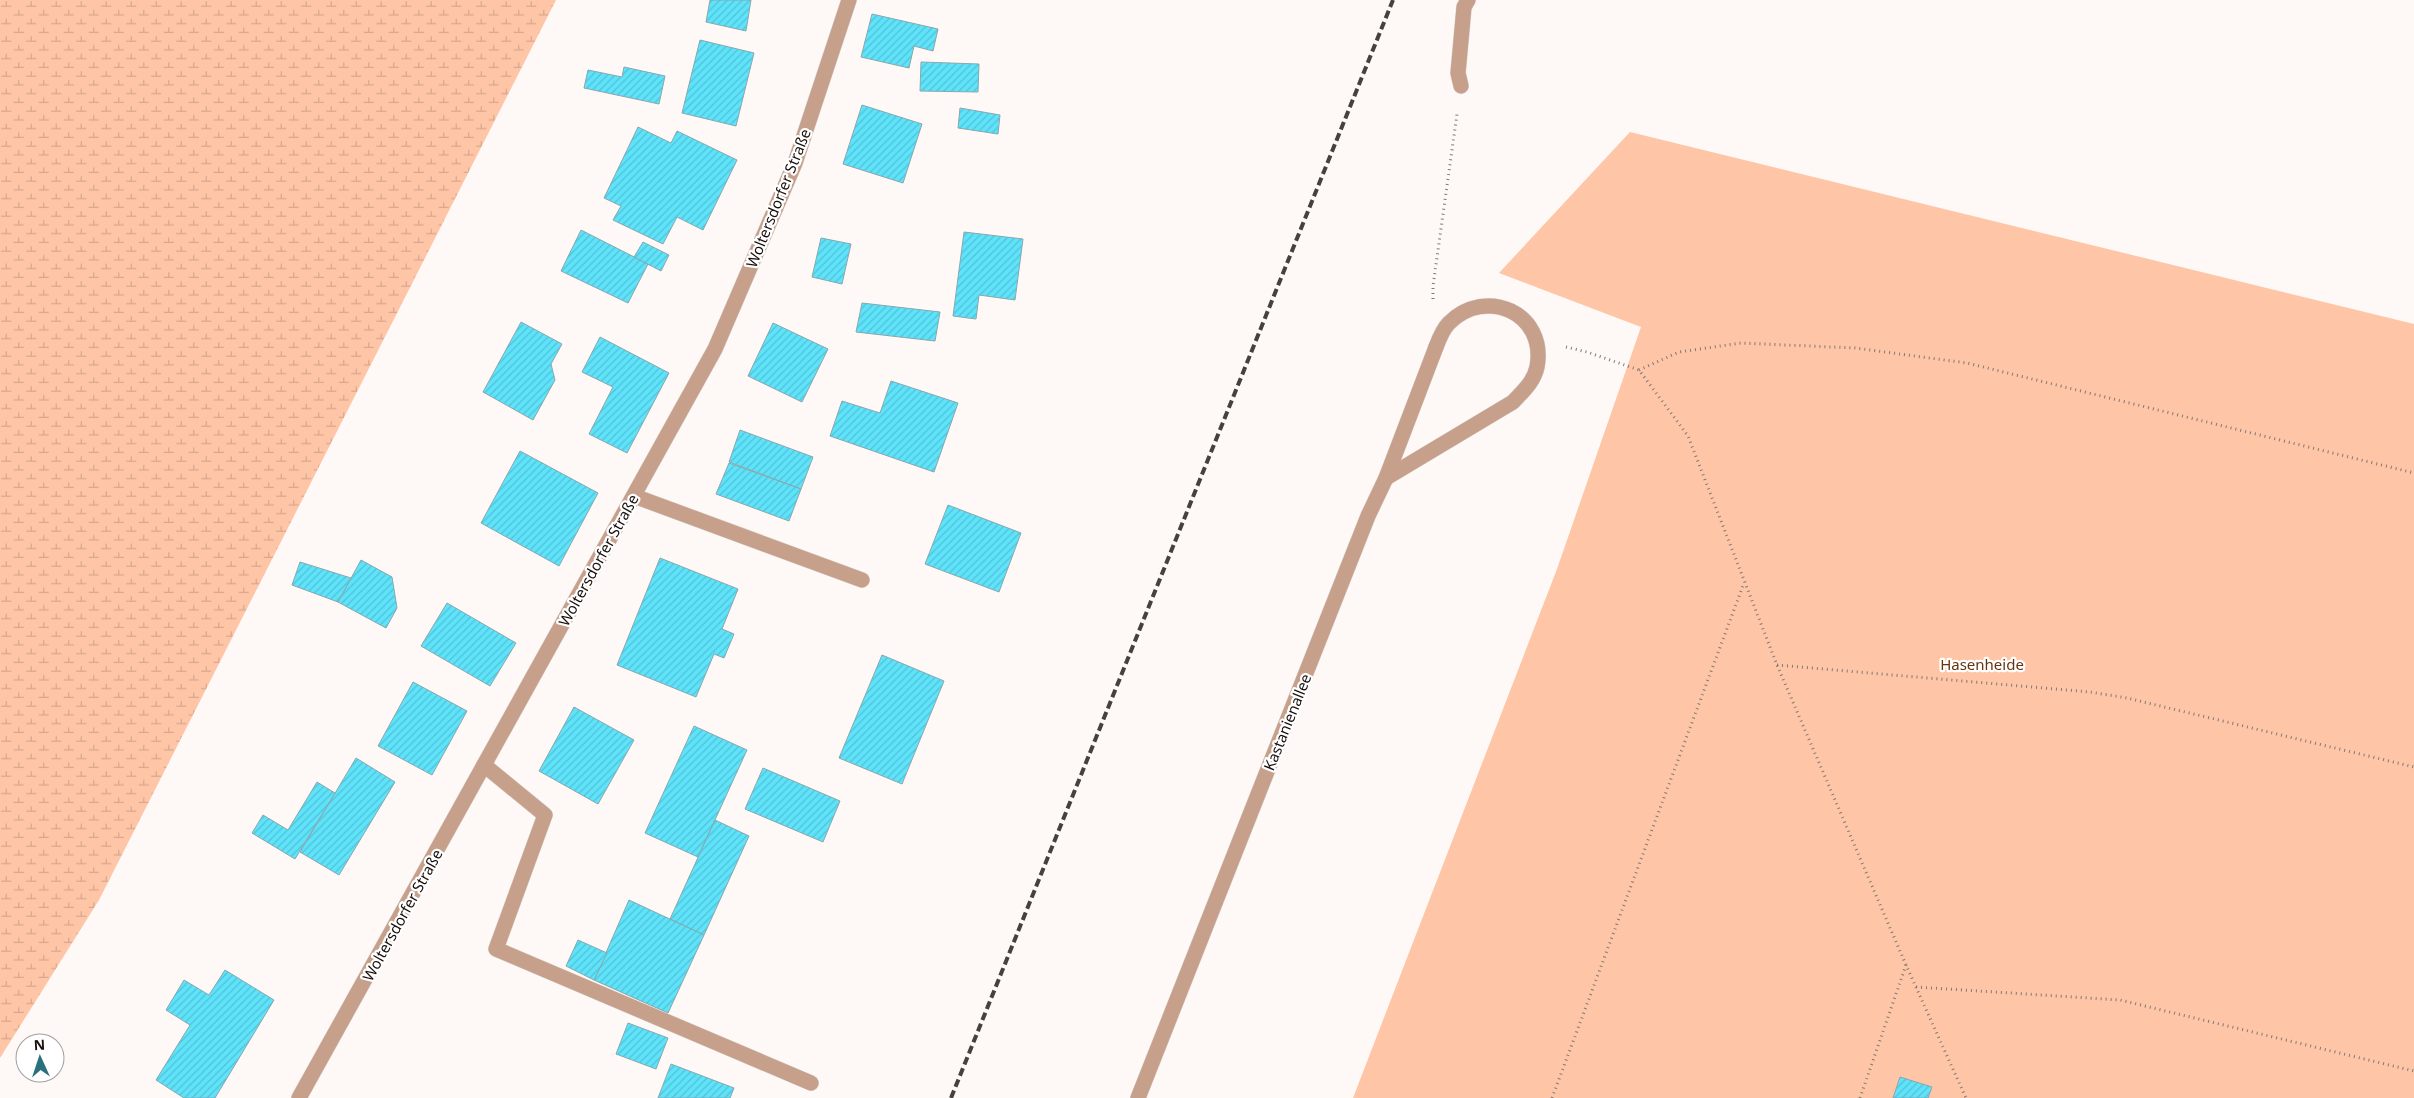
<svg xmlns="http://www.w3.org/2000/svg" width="2414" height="1098" font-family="'Noto Sans',sans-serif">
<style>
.wetland{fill:url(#wetland-marsh)}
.green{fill:#fec5a6}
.building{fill:url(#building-hatch);stroke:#89a7ad}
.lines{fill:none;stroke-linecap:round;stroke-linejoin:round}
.lane-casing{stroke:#d9d4d1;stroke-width:16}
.street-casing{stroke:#d9d4d1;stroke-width:16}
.path{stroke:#817a77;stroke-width:3;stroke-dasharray:1 4;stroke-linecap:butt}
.lane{stroke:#c6a08b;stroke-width:15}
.street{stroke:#c6a08b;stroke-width:15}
.rail{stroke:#48403c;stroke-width:4;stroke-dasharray:8 4;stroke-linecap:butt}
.labels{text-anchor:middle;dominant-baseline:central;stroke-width:4.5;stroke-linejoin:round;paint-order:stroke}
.street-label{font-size:15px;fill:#19100c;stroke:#fff}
.park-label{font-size:15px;fill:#68320f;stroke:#fff}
</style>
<defs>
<pattern id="wetland-marsh" width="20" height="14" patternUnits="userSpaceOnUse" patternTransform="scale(1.25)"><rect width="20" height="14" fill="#fec5a6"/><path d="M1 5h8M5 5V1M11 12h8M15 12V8" fill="none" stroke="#d9a88e"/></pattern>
<pattern id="building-hatch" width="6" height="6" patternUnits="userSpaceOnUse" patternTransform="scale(1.25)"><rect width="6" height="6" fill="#5ee3fa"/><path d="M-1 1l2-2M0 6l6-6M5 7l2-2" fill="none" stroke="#51c2d5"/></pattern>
</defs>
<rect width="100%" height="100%" fill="#fef9f6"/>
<path class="wetland" d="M0,0H556L99,900L0,1058Z"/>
<path class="green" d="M1630,132L2414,324V1098H1353L1557,569L1641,327L1499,273Z"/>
<g class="building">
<path d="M710,0H751L746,31L706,22Z"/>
<path d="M872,14L938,29L933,51L914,46L909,68L861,57Z"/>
<path d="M700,40L754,53L736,126L682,113Z"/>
<path d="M921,62L979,64L978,92L920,91Z"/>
<path d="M624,67L665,76L659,104L584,88L588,70L622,77Z"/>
<path d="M862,105L922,124L903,183L843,164Z"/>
<path d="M960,108L1000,115L998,134L958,128Z"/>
<path d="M638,127L671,143L677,131L737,160L703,230L677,217L663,244L613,220L621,206L604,198Z"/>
<path d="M581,230L648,264L628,303L561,271Z"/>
<path d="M964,232L1023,239L1015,300L979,295L976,319L953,316Z"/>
<path d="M821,238L851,244L842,284L812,277Z"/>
<path d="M643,242L669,255L661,271L634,257Z"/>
<path d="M862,303L940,312L935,341L856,332Z"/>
<path d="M521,322L562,344L551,364L555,380L533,420L483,392Z"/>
<path d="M773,323L828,349L802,402L748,376Z"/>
<path d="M600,337L669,373L627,453L589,434L613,387L582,372Z"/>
<path d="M891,381L958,403L934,472L830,436L842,401L880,413Z"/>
<path d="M740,430L813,457L801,489L729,462Z"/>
<path d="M520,451L598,493L559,566L481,523Z"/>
<path d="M729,463L801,489L789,521L716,494Z"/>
<path d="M948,505L1021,533L999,592L925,564Z"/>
<path d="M660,558L738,589L722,629L734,634L724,658L714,654L696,697L617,665Z"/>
<path d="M361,560L392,577L397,608L386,628L338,602Z"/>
<path d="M300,562L351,578L338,602L292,585Z"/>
<path d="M447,603L516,643L490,686L421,646Z"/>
<path d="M882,655L944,681L902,784L839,758Z"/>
<path d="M413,682L467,711L432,775L378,746Z"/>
<path d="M574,707L634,740L598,804L539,771Z"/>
<path d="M694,726L747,750L698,857L645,833Z"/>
<path d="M356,758L395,782L339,875L300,852Z"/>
<path d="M763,768L840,801L823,842L745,809Z"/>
<path d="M317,782L335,793L295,859L252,833L263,815L288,830Z"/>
<path d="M715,820L749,836L704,935L670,919Z"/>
<path d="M629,900L704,935L668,1013L594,980Z"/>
<path d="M578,940L607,953L594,980L566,966Z"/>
<path d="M225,970L274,1000L215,1098H184L156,1080L190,1025L166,1010L184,980L209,995Z"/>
<path d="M628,1023L668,1038L656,1069L616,1054Z"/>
<path d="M671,1064L734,1088L730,1098H658Z"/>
<path d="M1900,1077L1932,1087L1928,1098H1893Z"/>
</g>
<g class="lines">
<g class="lane-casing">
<g id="lane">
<path d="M1461,86L1458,73L1464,7L1468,0"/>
<path d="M1386,478L1513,402C1522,392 1534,382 1537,367C1547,313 1486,286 1449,323C1443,329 1439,339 1436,347"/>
<path d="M634,496L862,580"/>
<path d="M484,765L545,815L496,949L811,1083"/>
</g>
</g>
<g class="street-casing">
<g id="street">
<path d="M299,1098L715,349L795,163L849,0"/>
<path d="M1138,1098L1368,516L1386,478L1436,347"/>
</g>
</g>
<g class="path">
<path d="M1433,299V286L1457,114"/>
<path d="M1566,347L1587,352L1639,370L1688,436L1777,665L1906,965L1966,1098"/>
<path d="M1639,370L1679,352L1741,343L1855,348L1967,363L2414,473"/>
<path d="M1777,665L2090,692L2127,698L2414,767"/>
<path d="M1916,987L2120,1000L2414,1071"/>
<path d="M1552,1098L1744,583"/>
<path d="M1860,1098L1906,965"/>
</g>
<use href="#lane" class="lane"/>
<use href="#street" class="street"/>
<path class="rail" d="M951,1098L1393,0"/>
</g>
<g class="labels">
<g class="street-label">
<text transform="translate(778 198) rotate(-68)">Woltersdorfer Straße</text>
<text transform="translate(598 560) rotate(-61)">Woltersdorfer Straße</text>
<text transform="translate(1287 722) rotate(-68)">Kastanienallee</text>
<text transform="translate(402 915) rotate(-61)">Woltersdorfer Straße</text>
</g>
<g class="park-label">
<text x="1982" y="664">Hasenheide</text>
</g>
</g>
<g transform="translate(40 1058) rotate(357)"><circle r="24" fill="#ffffff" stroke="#a39f9e"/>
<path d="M0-4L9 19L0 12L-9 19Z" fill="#29717d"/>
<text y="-8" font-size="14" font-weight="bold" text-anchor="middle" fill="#19100c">N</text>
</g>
</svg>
